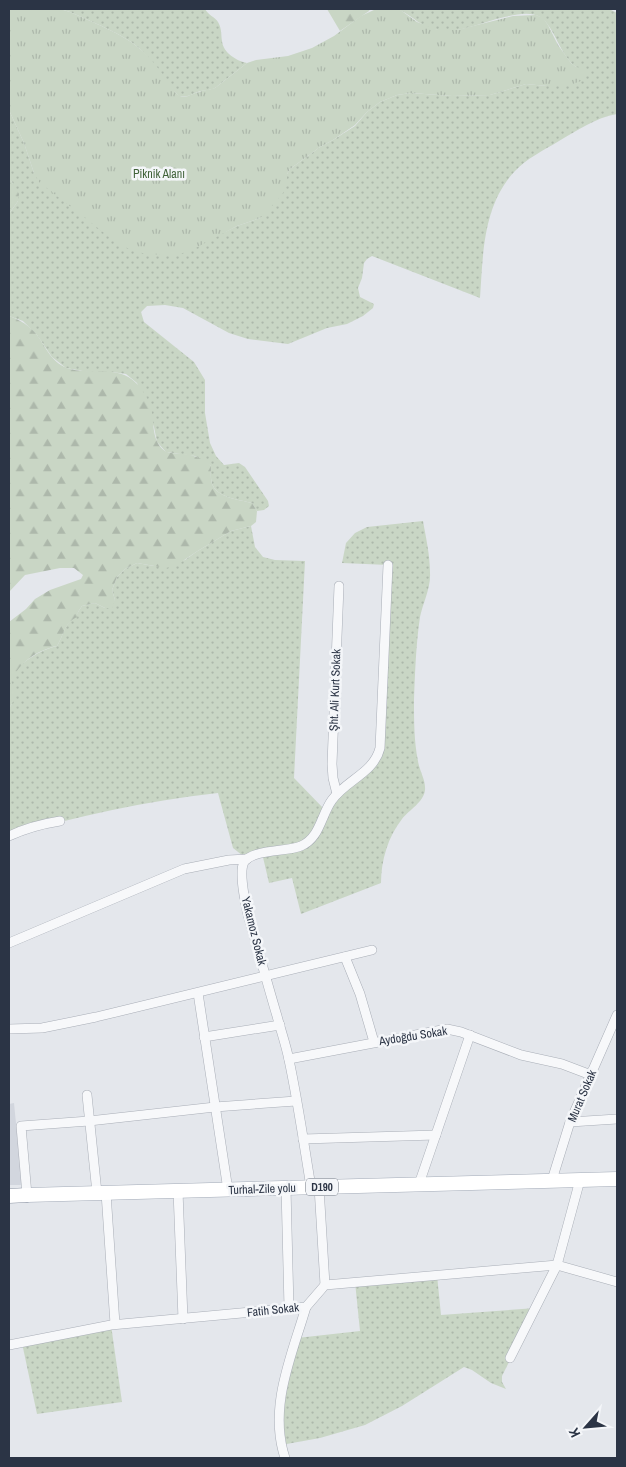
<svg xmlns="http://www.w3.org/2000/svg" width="626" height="1467" font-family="'Archivo Narrow',sans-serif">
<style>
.built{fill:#d2d6de}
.grass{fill:url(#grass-dots)}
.forest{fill:url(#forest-firs)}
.park{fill:url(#park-tufts)}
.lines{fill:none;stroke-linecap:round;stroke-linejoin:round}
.minor-casing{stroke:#a9aeb7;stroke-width:10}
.primary-casing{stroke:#a3abb8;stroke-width:15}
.trunk-casing{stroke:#8b94a3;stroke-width:15}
.minor{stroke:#f7f8fa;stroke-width:9}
.primary{stroke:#fff;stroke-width:14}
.trunk{stroke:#fff;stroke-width:14}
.labels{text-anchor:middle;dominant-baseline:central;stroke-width:5;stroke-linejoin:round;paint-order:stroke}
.shield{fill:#f4f6f9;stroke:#676e7b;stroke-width:1}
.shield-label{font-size:11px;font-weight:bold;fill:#2b3445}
.park-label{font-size:12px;fill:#3f6138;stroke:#f4f6f9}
.street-label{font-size:12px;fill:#2b3445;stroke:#f4f6f9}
</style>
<defs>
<pattern id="grass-dots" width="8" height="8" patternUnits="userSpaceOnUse" patternTransform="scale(1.25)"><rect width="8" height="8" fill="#c9d6c5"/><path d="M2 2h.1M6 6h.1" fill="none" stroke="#adb8ab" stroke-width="1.8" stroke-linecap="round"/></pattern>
<pattern id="forest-firs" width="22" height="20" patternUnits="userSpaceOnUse" patternTransform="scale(1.25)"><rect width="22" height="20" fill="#c9d6c5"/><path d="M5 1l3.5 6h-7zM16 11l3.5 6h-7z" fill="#adb8ab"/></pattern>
<pattern id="park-tufts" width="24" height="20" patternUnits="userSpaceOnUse" patternTransform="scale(1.25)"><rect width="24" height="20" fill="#c9d6c5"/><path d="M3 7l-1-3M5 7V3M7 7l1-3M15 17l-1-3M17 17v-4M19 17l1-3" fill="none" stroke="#adb8ab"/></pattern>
</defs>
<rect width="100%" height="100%" fill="#e4e7ec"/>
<path class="built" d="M14,1103L22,1185H9V1104Z"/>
<g class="grass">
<path d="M60,9H205C208,15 215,17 218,22C222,29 221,35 222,41C223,53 237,61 247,63L215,88C210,90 207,90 201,91C192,93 190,98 179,96C164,82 155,62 139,48C123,34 90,21 70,12Z"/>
<path d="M397,9H609L617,13V114C595,118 578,130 559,141C544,150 526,159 515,171C483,205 483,254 480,298L372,256L367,259L364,263L362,278L358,288L360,297L374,304L373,308L363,316L347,324L327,328L288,344L248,339L229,333L183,308L165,305L147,306L141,312L144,322L194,362L205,380V413L210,443L216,456L224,465L239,463L245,467L268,501L269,506L264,510L257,511L252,503C241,500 219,498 213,486C210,480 211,472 211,466L195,456L166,452L157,442L154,427L137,383L126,374L112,372H88L66,368L52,357L37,335L23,321L9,316V214L18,201L12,182L9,180V110L24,143L34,173L225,232L237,226L260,218L287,179V174L290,169L320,147L333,140L355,126L367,112L380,102L397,95L411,93L452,96L490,95L526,84L547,86L576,67C560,56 554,25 540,17C522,6 478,27 457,30C452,31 444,30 438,30C419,27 413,15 397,9Z"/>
<path d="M423,521C426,538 430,555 430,573C431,588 423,603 420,617C416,644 415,673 414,700C414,721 414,741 418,761C419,770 426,780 425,790C424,802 409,810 402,819C388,837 381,860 381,883L301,914L292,878L269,883L262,853L247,859L233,848L218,793C147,801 77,816 9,836V708L12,704C12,697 9,687 11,680C15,664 42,649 57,646C64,635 64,623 76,617L78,612L82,606L95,603L105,608L115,600L112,590L117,577L125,569L137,563L154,566L185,560L196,552L231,531L251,526L255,547L263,557L275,560L305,561L294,778L325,810L375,761L388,565L342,563L346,543L355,533L367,527Z"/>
<path d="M437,1275L441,1315L536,1308L502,1376V1382L506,1389L491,1383L472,1370L464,1367L402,1406L365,1425L320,1438L281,1445L279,1409L297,1338L360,1331L355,1282Z"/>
<path d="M111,1325L122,1402L37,1414L22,1343Z"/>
</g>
<g class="forest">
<path d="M327,9H370L369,11L340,31Z"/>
<path d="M9,180L12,182L19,194L18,201L9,214Z"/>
<path d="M9,316C20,320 29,325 37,335C46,347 51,362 67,368C90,376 118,364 136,383C141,387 146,396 149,402C156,417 149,440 165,451C170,454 178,453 184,454C194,455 204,459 211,466C211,472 210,480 213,486C219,498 241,500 252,503L257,511L256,522L251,526L231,531L196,552L177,565L166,568L137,563L125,569L117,577L112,590L115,600L112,608H105L95,603L82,606L78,612L77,617C64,623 64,635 57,646C37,650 19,663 11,681L16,693L12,704L9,708V622L26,609L35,599L50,590L81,579L83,575L74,568H60L25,575L9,592Z"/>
</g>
<path class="park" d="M9,9H60L70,12C90,21 123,34 139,48C154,60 165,78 176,93C184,101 190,94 199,92C204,90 209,90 215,88L247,63L256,60L288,56L312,48L334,36L361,16L376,9H399L417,22L438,30H457L513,16L536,15L543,18L548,25L558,45L571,63L576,67L582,68L585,71V75L581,81L567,86H547L526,84L490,95L452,96L411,93L397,95L380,102L367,112L355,125L333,140L320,147L290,169L287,174V185L283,193L266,213L260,218L237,226L188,252L172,255L147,254L133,251L117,243L39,182L34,173L24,143L9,110Z"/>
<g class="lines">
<g class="minor-casing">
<g id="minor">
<path d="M337,794L333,778L332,764L339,586"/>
<path d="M9,836C26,828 41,824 60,821"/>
<path d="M9,943L184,869L229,860L247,859"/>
<path d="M345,957L360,994L374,1042"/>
<path d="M198,993L228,1190"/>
<path d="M9,1029L42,1028L96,1017L372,950"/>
<path d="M204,1037L280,1025"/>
<path d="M289,1059L447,1029L461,1032L521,1055L562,1064L591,1075"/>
<path d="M87,1095L97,1193"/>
<path d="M570,1122L617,1119"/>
<path d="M303,1139L436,1135"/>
<path d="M552,1180L570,1122L617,1015"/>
<path d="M419,1184L470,1035"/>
<path d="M311,1187C304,1145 298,1102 289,1060C286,1045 281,1031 277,1016C268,986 260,956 251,925C247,913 238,873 244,862C253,849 287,852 301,846C320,838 321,815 332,800C346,780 374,773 380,748L388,565"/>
<path d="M319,1187L325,1285"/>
<path d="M286,1188L289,1308"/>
<path d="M178,1191L183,1319"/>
<path d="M106,1193L115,1324"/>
<path d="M27,1195L21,1126L89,1121L215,1107L296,1101"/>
<path d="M9,1345L111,1325L306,1307L325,1285L557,1265L617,1282"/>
<path d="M510,1358L557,1265L580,1180"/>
<path d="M285,1458C268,1407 292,1355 306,1307"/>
</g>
</g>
<g class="primary-casing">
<path id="primary" d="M27,1195L617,1179"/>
</g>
<g class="trunk-casing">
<path id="trunk" d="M9,1196L27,1195"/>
</g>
<use href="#minor" class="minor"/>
<use href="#primary" class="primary"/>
<use href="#trunk" class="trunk"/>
</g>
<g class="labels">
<rect class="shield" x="306" y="1178.5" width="32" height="17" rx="4"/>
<g class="shield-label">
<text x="322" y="1187">D190</text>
</g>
<g class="park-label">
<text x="159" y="174">Piknik Alanı</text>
</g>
<g class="street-label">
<text transform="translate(335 690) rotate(-88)">Şht. Ali Kurt Sokak</text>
<text transform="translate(254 931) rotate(76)">Yakamoz Sokak</text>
<text transform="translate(413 1036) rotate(-9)">Aydoğdu Sokak</text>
<text transform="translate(582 1096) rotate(-67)">Murat Sokak</text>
<text transform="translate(262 1189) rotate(-2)">Turhal-Zile yolu</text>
<text transform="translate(273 1310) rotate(-6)">Fatih Sokak</text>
</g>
</g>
<rect width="626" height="1467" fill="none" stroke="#2b3445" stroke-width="20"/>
<g transform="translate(586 1427) rotate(243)" stroke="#f4f6f9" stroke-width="4" paint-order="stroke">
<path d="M0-4L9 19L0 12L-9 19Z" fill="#2b3445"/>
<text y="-8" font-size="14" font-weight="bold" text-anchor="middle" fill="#2b3445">K</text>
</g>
</svg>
